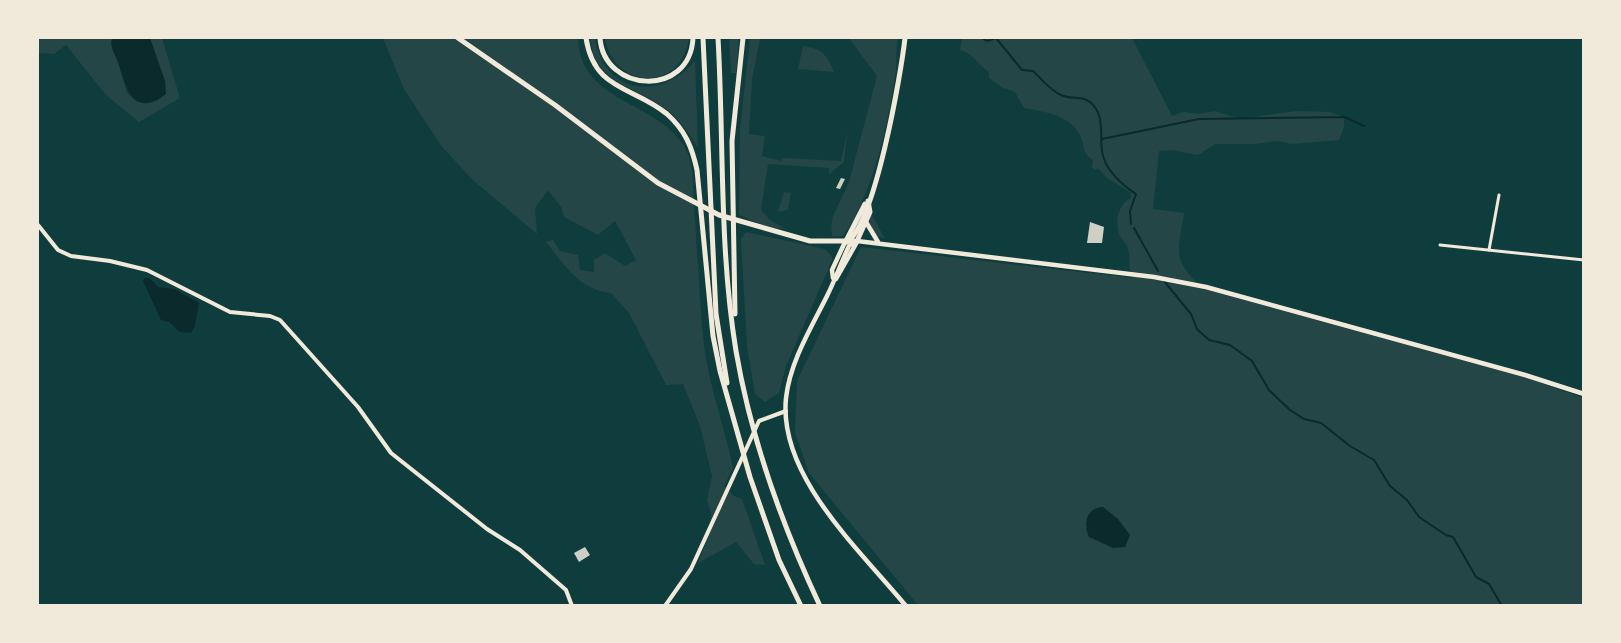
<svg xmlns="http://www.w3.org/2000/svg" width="1621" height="643" font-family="Literata,serif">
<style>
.green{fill:#244646}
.water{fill:#0a2a2b}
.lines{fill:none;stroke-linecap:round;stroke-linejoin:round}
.stream{stroke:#0a2a2b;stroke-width:2}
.building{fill:#cfcfc3}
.minor{stroke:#f1e9da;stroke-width:3}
.tertiary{stroke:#f1e9da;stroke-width:4}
.secondary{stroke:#f1e9da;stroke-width:4.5}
.primary{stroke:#f1e9da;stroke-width:4.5}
.trunk{stroke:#f1e9da;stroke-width:5}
.motorway{stroke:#f1e9da;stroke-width:5}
</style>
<rect width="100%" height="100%" fill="#0f3d3e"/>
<g class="green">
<path d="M38,38H112L127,93L137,102L158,100L165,81L150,38H162L180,98L139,122L106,95L66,45L54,54L38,53Z"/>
<path d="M383,38H578C580,103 655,100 684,146C695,165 693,188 694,208C698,254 699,300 704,345C709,387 725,427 733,468L724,486L734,496L742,499L765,565L754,564L736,542L698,563L710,533L711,513L707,500L712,476L700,426L683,384L666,385L629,313L611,293C580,290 564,265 546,242L553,240L560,251L578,255L580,270L594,272V260L605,253L625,266L636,260L615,221L598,235L564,217L561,207L548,190L535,208L537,234L474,181L442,147L404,89Z"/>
<path d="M590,38H595C603,94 661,102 695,61L698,148C690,135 681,121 669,111C639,87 594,84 590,38Z"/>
<path d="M605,38H689C681,93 614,90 605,38Z"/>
<path d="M729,38H739L736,73H731Z"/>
<path d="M750,38H760L752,80L749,134L765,136L762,156L782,161L783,158L841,161L847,133L844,162L829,174V168L768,164L761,210L770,220L786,229L771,228L739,215L740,130Z"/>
<path d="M849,38H898C896,48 897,59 896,70C889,121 873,194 843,236H832L831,226L833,216L849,182L877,76Z"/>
<path d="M960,38H1132L1172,116L1183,112L1198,114L1215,111L1240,119L1295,111L1329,112L1344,117V127L1339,140L1292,144L1278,141L1256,144H1215L1198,155L1172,150L1159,151L1153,209L1184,213C1178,254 1171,259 1204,289L1523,377L1583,398V605H918L809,473L795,433L797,381L861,247L1133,278C1126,265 1132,257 1127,246C1126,242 1121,239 1119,234C1115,220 1118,205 1131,198V193L1107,178L1098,168L1095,170L1092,167L1093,160C1083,153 1085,150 1082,140C1073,115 1046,112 1024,108L1015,92L1003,88L989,78V72C977,64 974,54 960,50L962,38Z"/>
<path d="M803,46C823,49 826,54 834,72L798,69Z"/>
<path d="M784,192L791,193L788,210L778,212Z"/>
<path d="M871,213L885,239L875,235L869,224Z"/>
<path d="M746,232L825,249L833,258L786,366L779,393L765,402L755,394L747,346L741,239Z"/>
</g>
<g class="water">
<path d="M112,38H150L165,81L166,94C135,118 126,90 119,65C116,55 109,48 112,38Z"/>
<path d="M144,278H150L158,287L174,289L199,303L195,325L191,333L180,332L169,322L161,320L143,281Z"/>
<path d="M1103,507L1118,519L1130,535L1125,547L1113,548L1089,537C1083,524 1086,508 1103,507Z"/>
</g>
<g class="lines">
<g class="stream">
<path d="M982,38L987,41L996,38L1022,70L1033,71C1042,79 1048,89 1061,95C1073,101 1083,93 1094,106C1104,118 1100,137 1102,151C1104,169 1122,185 1136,194L1130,211L1131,224"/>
<path d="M1102,139L1199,119L1345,117L1364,126"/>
<path d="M1134,228L1158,271"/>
<path d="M1164,281L1191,314L1197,329L1209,340L1230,345L1252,361L1269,390L1290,410L1304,419L1321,423L1350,446L1374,460L1390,486L1407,500L1419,517L1446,535L1453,537L1476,577L1489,584L1502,606"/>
</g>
</g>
<g class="building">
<path d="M841,178L845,179L840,189L836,188Z"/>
<path d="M1090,222L1104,227L1102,243H1087Z"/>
<path d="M585,547L590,555L579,562L574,553Z"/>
</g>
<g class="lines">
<g class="minor">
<path d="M1440,245L1584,260"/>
<path d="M1489,250L1499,195"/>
</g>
<g class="tertiary">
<path d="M38,225L58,250L71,256L110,261L147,270L230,312L270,316L280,320L358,407L391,453L487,529L520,550L566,590L572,606"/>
<path d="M665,606L691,569L759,421L786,411"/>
</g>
<g class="secondary">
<path d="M866,222L878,242"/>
<path d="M857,241L1154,277L1206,287L1525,375L1584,394"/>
</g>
<g class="primary">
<path d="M855,242L849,246C841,263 835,280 827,296C811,328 790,362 786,398C778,476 860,550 906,606"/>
<path d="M833,278L832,270L845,242"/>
<path d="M836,279L857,242"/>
</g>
<g class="trunk">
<path d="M458,38L555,105L658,183L719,215L810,241H857L870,212L868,201"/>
<path d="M846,241L865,204"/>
<path d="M847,242C875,224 901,74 905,38"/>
</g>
<g class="motorway">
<path d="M586,38C594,91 633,86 667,114C685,130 692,147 697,170L713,336L720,371L750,477L779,560L801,606"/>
<path d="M600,38C604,93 690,98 693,38"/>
<path d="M703,38L716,314L727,383"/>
<path d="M718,38C724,142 719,248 736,351C751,439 782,525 820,606"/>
<path d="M735,314L732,141L743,38"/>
</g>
</g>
<rect width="1621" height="643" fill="none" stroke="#f1e9da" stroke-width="78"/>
</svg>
